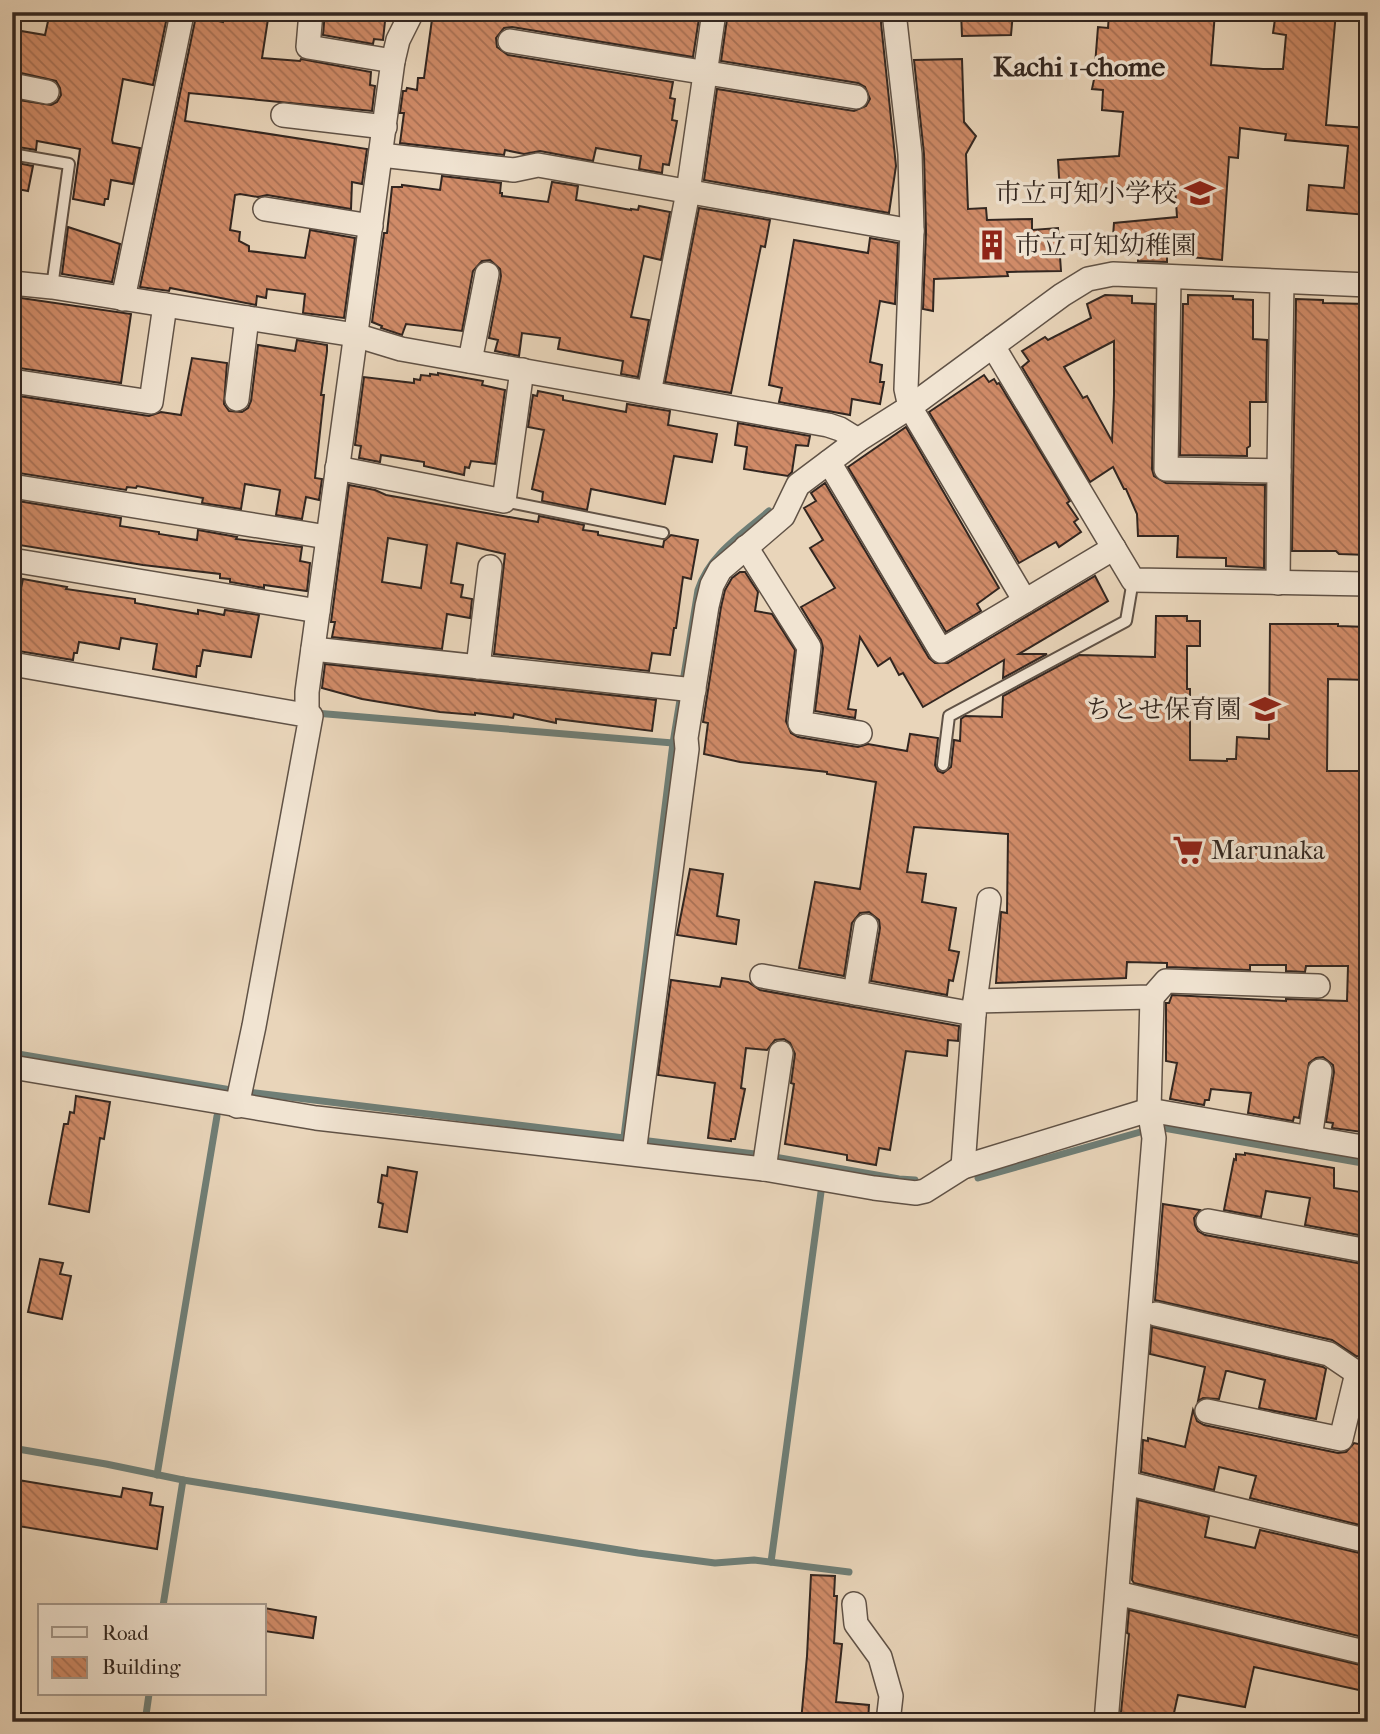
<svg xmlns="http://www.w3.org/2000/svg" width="1380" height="1734" font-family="'IM FELL French Canon','Noto Serif JP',serif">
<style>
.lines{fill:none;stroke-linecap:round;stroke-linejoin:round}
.stream{stroke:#6f7e76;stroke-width:7}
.building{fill:url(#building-back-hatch);stroke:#322620;stroke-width:2;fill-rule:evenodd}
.lane-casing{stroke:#605246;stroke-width:14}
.street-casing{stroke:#605246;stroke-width:26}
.lane{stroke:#f1e4d2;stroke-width:10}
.street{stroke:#f1e4d2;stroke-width:23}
.labels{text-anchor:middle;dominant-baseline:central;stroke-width:7;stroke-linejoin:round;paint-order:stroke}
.poi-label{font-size:26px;fill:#322620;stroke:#f1e4d2;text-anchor:end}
.neighbourhood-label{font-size:28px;font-weight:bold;fill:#322620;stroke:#f1e4d2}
</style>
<defs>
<pattern id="building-back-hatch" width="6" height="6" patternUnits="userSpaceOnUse" patternTransform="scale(1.75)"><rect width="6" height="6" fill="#d08b68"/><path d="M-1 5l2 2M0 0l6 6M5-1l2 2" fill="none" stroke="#a97155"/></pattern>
</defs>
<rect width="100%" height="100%" fill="#e9d5ba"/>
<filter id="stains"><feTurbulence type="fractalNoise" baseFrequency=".00286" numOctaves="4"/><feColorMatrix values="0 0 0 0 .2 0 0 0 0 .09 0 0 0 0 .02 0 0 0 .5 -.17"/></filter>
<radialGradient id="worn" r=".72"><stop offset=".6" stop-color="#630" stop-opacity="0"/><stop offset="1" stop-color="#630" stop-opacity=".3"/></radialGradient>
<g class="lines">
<g class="stream">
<path d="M315,713L673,743"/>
<path d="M12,1053L231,1090L763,1155L899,1179L915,1180"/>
<path d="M624,1137L673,743L698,590C709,555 742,534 769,511"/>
<path d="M978,1178L1158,1127L1368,1164"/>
<path d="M12,1448L106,1464L183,1480L638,1553L715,1563L754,1560L849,1572"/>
<path d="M157,1475L217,1116"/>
<path d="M771,1562L821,1192"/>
<path d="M163,1606L183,1480"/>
<path d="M145,1722L149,1694"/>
</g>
</g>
<g class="building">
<path d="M50,12H168L153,85L123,79L112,140L113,143L140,148L133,184L111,180L108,199H105L104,205L73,199L80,149L37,141L36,150L12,146V99L51,105L57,102L61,95L60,88L56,81L12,71V46L15,30L45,35Z"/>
<path d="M242,12L266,15V19H268L262,58L300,61L301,59L371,72L370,85L375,86L372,111L189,93L185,121L367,149L362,184L352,182L351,209L267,195L258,197L240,194L235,195L230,230L240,232L239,241L249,246V251L305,258L310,230L355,238L344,318L303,313L305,294L267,289L266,298L257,296L256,305L170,288L169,291L140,287L196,16L223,22L224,17L241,20Z"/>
<path d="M325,12H386L383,40L374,39L373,44L323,35Z"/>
<path d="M433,12H700L693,57L512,27L504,28L496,38L497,47L508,55L673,82L670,98L675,99L672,120L677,121L669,165L663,164L662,173L639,169L641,156L596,148L593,161L540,151L524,154L505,150L504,155L400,143L404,113H400L403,91H406L407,88L417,90L418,78H424Z"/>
<path d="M728,12H885L881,23L896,166L889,213L704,180L717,89L854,111L866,106L870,99L865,87L858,83L721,61Z"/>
<path d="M961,12H1013L1011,35L962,36Z"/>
<path d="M1175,12H1215L1211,65L1263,69H1283L1286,35L1273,33L1276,12H1336L1326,125L1368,128V215L1307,210L1309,185L1344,188L1348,146L1285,140L1286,134L1240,128L1238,158L1229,157L1222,260L1167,255V262L1138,261V253L1112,250L1114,223L1177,217L1175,187L1060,193L1058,160L1119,156L1123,112L1102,110L1103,90L1092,89L1097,65H1095L1098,27L1108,28L1109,14L1175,19Z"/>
<path d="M962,59L964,122L976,136L966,154L968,209L986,208L987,220L1032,219V230L1058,228L1061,271L1007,272L1008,276L934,279L933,311L923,309L926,232L924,154L914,60Z"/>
<path d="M12,162L33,166L28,191L12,188Z"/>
<path d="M442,176L501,183L500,193H502V196L548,202L552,182L578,186L576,200L631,210V209L638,210L639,206L670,212L661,260L644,256L631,317L649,320L638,377L621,374L623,361L558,349L560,338L522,333L519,356L495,351L498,340L489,338L501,276L500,269L490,260L482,261L473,271L462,331L406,324L402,335L381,328L382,326L372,322L384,233H387L392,187H402V185L440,190Z"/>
<path d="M699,208L770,220L765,247L761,246L731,393L665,382Z"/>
<path d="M68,227L120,244L112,282L62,274Z"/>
<path d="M870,238L898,243L895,304L880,301L870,362L882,365L880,382H884L880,404L852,399L850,415L779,402L782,388L769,385L794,240L868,253Z"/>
<path d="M1105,295L1132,296V303L1155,304L1152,469L1154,476L1166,483L1265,485L1264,568L1226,566V558L1177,557L1178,536H1138L1137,514L1126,489H1124L1113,467L1090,482L1022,367L1029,361L1022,351L1045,337L1048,340L1091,318L1087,304ZM1114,341V395L1112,441L1087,396L1083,398L1064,367Z"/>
<path d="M1188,295L1233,296V299L1253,300V339L1267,340L1266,402H1250V446L1247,448V456L1180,455L1183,304H1188Z"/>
<path d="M14,297L131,314L121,383L12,367Z"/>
<path d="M1296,299L1323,300V303L1367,304L1368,458L1365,498H1368V555L1339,554L1336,551H1292Z"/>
<path d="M297,340L327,345V351L321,395H324L315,478L322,479L319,500L306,497L302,519L276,515L280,490L245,484L241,509L202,503L203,498L137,486L136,488L127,487L126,490L12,472V395L149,416L161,412L181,415L192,358L227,363L224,404L229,411L242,412L248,408L251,401L258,345L295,351Z"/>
<path d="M438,373L483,381L482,385L505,390L495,464L471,461L469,468L465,467L464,475L424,466V462L381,455L380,462L359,458L361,446L355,445L364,377L414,383V379L420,380L421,375L430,376V374L438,375Z"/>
<path d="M984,375L989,382L994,379L997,384L999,383L1070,501L1067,503L1078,519L1074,522L1081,532L1059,547L1056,542L1019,563L929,412Z"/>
<path d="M538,391L563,396V400L626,412L627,404L670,411L668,425L717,434L712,462L674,456L665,504L591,489L587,510L542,501L543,492L532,489L544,430L528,427L533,395L537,396Z"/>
<path d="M738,423L810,436L808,446L796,445L792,472L788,476L744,469L747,447L735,445Z"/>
<path d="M906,427L999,588L977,604L981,611L946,632L848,467Z"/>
<path d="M825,483L929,658L935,663H948L1095,576L1108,601L1019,654H1047L1003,678L1004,660L923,707L903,673L899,675L890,658L878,666L860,637L848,709L856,710L855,718L815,711L823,648L821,640L801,607L835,588L810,548L823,540L804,508L816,501L811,493Z"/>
<path d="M349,485L375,490L386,495L503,516L538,522L539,516L584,525L583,530L598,532V535L663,547L664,541L671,535L698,540L691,579L683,577L676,628H674L670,655L652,653L649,671L494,654L505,554L457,543L451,583L463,585L461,597L472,599L470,618L447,614L442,649L332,637L335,622H331ZM388,538L427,545L421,588L382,582Z"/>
<path d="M12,500L121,518L120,526L159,532V534L197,540L198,530L237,537L236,539L302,547L300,561L310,563L307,591L264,585V588L230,582V579L220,578V574L143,565L13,544L15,529H12Z"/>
<path d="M740,572H745L758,592L755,611L772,614L795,650L786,721L791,733L798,737L858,747L868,744L907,751L910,734L938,738L935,765L938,771L943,773L951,767L954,740L960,741L961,719L965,716L1002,717L1003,696L1079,655L1155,657L1156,616H1187V621H1200V646H1187V689H1190V760L1227,761V759H1236L1237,737L1269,739L1270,624H1338V626L1368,627V680L1328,679L1327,771H1368V1098L1362,1132L1332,1128L1333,1123L1326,1122L1334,1072L1333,1065L1323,1057L1316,1058L1309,1063L1299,1118L1294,1117L1293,1121L1248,1113L1251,1093L1211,1089L1209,1100H1205L1204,1105L1170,1099L1177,1063L1166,1061V1003H1169L1172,995L1286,1001V999L1347,1001L1348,966H1306L1305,972L1286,971V965H1250V970L1167,967V963L1127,962L1126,978L996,983L1001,912L1007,913L1008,834L914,827L907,872L926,874L922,902L956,908L949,950L959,952L953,981L949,980L947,995L871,981L880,928L879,920L869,912L860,913L852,923L844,976L799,968L815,882L860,889L876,782L827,774V772L740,762L704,754L708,723L703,722L721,607L725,590L732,578Z"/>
<path d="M23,579L67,587L66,589L135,599V603L198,614V610L224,615L225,610L259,615L251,657L203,650L200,666H197L196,677L153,669L157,644L121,638L119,649L79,642L77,653H74L73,660L12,650V606L17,607Z"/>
<path d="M325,664L656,700L652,731L556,719V723L514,714L513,718L475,713V715L440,712L362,699L322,688Z"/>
<path d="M690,869L723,874L717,916L739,920L736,944L677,935Z"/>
<path d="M722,978L748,982L760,990L959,1026L958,1041L948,1040L947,1056L906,1051L890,1150L879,1148L876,1165L847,1160V1155L785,1144L794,1084L791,1083L795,1054L790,1043L784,1039L775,1040L767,1050L746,1048L741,1088L745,1089L735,1139H731V1141L708,1138L715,1083L658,1075L671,980L720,987Z"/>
<path d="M76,1096L110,1102L104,1139L100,1138L89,1212L49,1204L64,1124H68L70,1112L74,1113Z"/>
<path d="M1245,1153L1334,1168V1188L1367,1193L1359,1235L1305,1225L1310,1198L1266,1191L1261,1217L1224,1210L1234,1159L1236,1160V1154L1245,1155Z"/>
<path d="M388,1167L417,1172L407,1232L379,1227L383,1204L378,1202L382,1175L387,1176Z"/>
<path d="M1163,1204L1200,1210L1194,1218L1195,1225L1198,1231L1205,1235L1368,1265V1338L1363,1357L1356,1356L1332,1340L1155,1300Z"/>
<path d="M40,1259L63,1263L60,1274L71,1276L62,1319L28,1312Z"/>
<path d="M1152,1327L1323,1367L1326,1369L1316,1419L1259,1408L1265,1380L1228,1371H1226L1219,1399L1203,1398L1198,1401L1205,1367L1150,1354Z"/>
<path d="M1193,1410L1197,1421L1204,1425L1338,1453L1346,1452L1354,1443L1368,1446V1527L1250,1498L1256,1476L1219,1467L1214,1490L1141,1472L1143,1440L1148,1441V1438L1185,1447Z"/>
<path d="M12,1479L121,1497L123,1488L152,1493L150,1505L163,1507L157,1549L12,1525Z"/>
<path d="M1138,1500L1209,1517L1205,1537L1255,1548L1260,1530L1368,1555L1367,1638L1134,1583L1132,1580Z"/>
<path d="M811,1575L835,1576L834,1596H837L834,1643L842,1644L836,1702L869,1705L868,1722H801L807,1656Z"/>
<path d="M264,1608L316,1617L313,1638L264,1631Z"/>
<path d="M1129,1610L1360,1665L1359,1668L1368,1670V1692L1254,1667L1245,1707L1178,1695L1172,1722H1120L1129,1634L1127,1633Z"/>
</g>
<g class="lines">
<g class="lane-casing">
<g id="lane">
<path d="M12,154L69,164L52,287"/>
<path d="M504,501L663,533"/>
<path d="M943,765L949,716L1126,621L1133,580"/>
</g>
</g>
<g class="street-casing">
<g id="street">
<path d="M311,12L308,47L393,61"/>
<path d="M895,21L910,154L912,231L906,389L910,407L1025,601"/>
<path d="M510,41L856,97"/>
<path d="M12,85L47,92"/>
<path d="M283,115L385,127"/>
<path d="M381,155L514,170L538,165L912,231"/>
<path d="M265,209L371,226"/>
<path d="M1169,278L1166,469L1279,471L1278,583"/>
<path d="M12,283L52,287L355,335L401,349L828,425L840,429L858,440"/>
<path d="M123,299L182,14"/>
<path d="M993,346L1133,580L1368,584"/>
<path d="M470,361L487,274"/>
<path d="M12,381L151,402L165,305"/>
<path d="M649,393L688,192L714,12"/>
<path d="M237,399L247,318"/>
<path d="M829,462L941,651L1114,548"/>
<path d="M337,468L504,501L522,370"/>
<path d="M1279,471L1282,282"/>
<path d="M12,486L327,537"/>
<path d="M746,547L809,647L800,723L860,733"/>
<path d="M12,560L318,611"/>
<path d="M313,649L694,690"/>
<path d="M12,664L311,716L254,1026L237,1106"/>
<path d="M478,667L490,567"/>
<path d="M307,716V692L393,61L398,40L412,12"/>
<path d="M762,976L974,1014"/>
<path d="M855,993L866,926"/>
<path d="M975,1001L989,900"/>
<path d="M12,1067L316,1118L764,1169L874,1188L916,1193L925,1191L963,1167L1149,1110L1368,1148"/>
<path d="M1310,1138L1320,1071"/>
<path d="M634,1153L687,749L686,738L707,606L712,585L720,570L783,516L798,485L858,440L910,407L1062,295L1088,279L1113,274L1368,285"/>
<path d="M963,1167L975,1001L1152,997L1166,981L1318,986"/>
<path d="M764,1169L781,1053"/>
<path d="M1208,1221L1368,1251"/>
<path d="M1156,1314L1329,1354L1357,1373L1368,1376"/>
<path d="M1207,1411L1341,1439L1357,1373"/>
<path d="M1126,1483L1368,1541"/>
<path d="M1117,1593L1368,1653"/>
<path d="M854,1604L856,1624L880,1657L891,1696L888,1722"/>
<path d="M1106,1722L1154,1138L1149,1110L1152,997"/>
</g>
</g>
<use href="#lane" class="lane"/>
<use href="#street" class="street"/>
</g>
<defs>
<g id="school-bare" transform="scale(2.415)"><path d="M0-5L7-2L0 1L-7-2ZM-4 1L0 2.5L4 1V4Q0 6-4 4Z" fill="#8f2418" stroke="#f1e4d2" stroke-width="2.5" paint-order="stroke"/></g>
<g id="building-bare" transform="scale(2.415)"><path d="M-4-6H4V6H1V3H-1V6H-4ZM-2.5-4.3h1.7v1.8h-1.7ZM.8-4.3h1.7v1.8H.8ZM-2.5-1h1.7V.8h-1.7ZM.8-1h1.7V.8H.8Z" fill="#8f2418" stroke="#f1e4d2" stroke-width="2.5" paint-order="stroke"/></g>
<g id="supermarket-bare" transform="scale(2.415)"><path d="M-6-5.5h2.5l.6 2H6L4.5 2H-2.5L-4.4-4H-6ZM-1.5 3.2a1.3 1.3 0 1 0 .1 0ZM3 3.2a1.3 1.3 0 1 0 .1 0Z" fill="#8f2418" stroke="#f1e4d2" stroke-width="2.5" paint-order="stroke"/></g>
</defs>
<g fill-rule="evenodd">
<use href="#school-bare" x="1200" y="193"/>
<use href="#building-bare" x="992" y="245"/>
<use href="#school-bare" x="1265" y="709"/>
<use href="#supermarket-bare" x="1188" y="850"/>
</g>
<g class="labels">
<g class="poi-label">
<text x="1177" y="193">市立可知小学校</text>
<text x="1015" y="245" text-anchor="start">市立可知幼稚園</text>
<text x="1242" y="709">ちとせ保育園</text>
<text x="1211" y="850" text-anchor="start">Marunaka</text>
</g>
<g class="neighbourhood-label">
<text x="1079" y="66">Kachi 1-chome</text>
</g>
</g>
<rect width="1380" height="1734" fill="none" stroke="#e9d5ba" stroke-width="42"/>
<rect x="14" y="14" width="1352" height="1706" fill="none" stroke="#322620" stroke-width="3.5"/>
<rect x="21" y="21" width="1338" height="1692" fill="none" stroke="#322620" stroke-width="2"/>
<rect x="38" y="1604" width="228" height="91" fill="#f1e4d2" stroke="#a5988b" stroke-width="2"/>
<rect x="52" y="1627" width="35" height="10" fill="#f1e4d2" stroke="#a5988b" stroke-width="2"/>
<text x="102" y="1640" font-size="21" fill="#322620">Road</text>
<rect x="52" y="1657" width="35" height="21" fill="url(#building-back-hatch)" stroke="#a5988b" stroke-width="2"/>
<text x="102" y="1674" font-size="21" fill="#322620">Building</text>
<rect width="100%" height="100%" filter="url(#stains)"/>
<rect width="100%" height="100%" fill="url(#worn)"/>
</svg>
